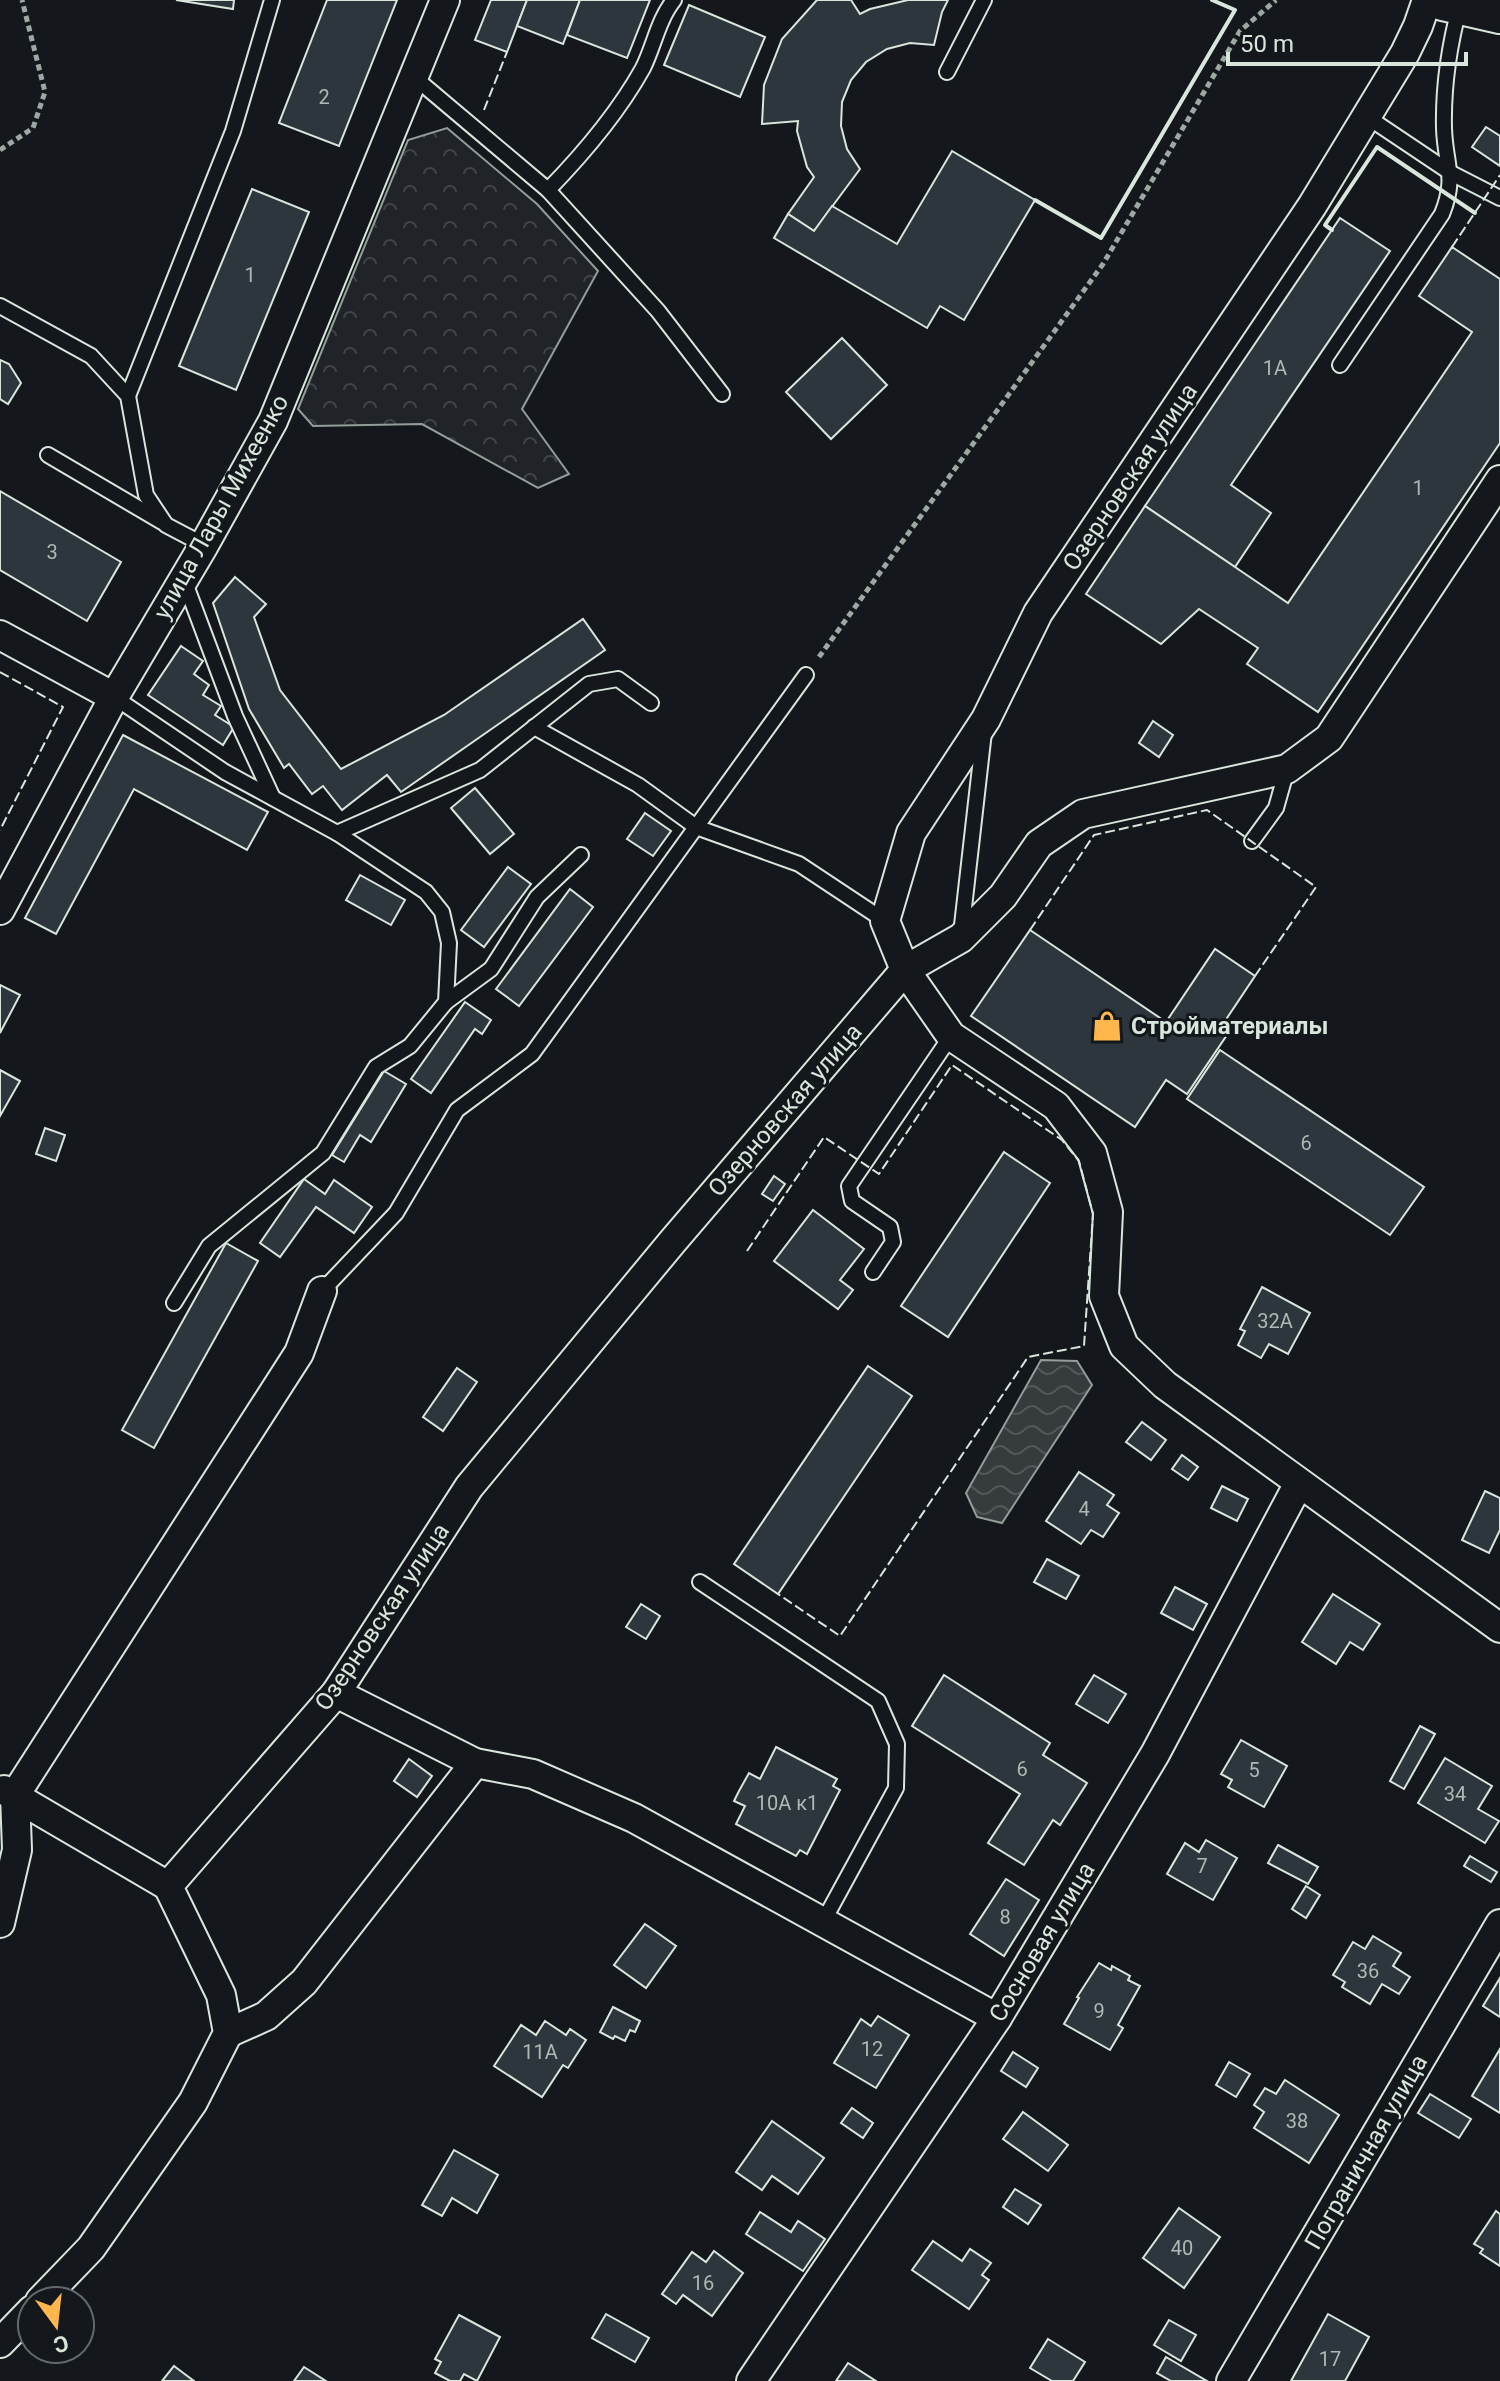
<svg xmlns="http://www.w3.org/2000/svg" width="1500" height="2381" font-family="Roboto,sans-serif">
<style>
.forest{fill:url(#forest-crowns);stroke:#939e99;stroke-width:2}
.water{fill:url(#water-waves);stroke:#939e99;stroke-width:2}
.building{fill:#2c363c;stroke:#d8e6dc;stroke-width:2}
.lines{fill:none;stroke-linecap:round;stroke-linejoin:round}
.lane-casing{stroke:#d8e6dc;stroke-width:18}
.street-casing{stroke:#d8e6dc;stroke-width:32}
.secondary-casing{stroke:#d8e6dc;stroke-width:44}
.path{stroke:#9da8a2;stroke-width:5;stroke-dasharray:6 4;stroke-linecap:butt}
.lane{stroke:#14181c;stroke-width:14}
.street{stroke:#14181c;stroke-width:28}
.secondary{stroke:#14181c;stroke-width:40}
.fence{stroke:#d8e6dc;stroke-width:2;stroke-dasharray:10 4;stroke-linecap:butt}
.wall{stroke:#d8e6dc;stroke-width:4}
.labels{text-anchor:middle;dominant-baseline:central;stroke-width:6;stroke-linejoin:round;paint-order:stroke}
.number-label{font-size:20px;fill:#adbab4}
.street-label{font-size:24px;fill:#d8e6dc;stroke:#14181c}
.poi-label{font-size:24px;font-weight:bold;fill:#d8e6dc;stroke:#14181c;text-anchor:start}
</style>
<defs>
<pattern id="forest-crowns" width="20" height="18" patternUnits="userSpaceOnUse" patternTransform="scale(2)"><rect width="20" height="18" fill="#202428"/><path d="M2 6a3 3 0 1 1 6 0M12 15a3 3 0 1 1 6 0" fill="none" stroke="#404447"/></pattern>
<pattern id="water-waves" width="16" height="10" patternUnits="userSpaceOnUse" patternTransform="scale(2)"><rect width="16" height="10" fill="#363b3e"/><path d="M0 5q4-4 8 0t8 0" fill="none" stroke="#525759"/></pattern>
</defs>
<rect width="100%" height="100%" fill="#14181c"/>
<path class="forest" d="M447,128L537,204L598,271L522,409L569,474L538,488L422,424L313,426L298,409L408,140Z"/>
<path class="water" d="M1041,1360L1077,1361L1092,1385L1002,1523L977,1517L966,1493Z"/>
<g class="building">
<path d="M176,0H234L233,9Z"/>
<path d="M327,0H397L339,146L279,123Z"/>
<path d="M491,0H527L507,52L475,40Z"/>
<path d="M527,0H580L563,44L517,26Z"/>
<path d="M580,0H650L627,58L567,35Z"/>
<path d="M817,0H851L860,14L870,9L908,0H948L942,12L934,45L910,43L887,49L866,62L851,80L842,102L841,126L847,149L860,169L814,231L788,214L814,177L807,167L797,131L798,121L762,124L764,85L782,39Z"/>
<path d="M689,5L765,37L740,97L664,65Z"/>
<path d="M1486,127L1500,136V166L1472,147Z"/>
<path d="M952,151L1035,200L964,320L940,306L927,328L774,238L788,214L814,231L832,206L897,244Z"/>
<path d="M252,189L309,212L236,390L179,366Z"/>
<path d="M1340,218L1390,251L1231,485L1271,513L1235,567L1145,506Z"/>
<path d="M1452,247L1500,279V443L1318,712L1247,664L1258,648L1199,609L1161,644L1086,594L1145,506L1288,603L1472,332L1419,296Z"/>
<path d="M842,338L887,385L831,439L786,392Z"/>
<path d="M0,360L9,364L21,383L8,404L0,399Z"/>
<path d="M0,491L121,562L87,621L0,570Z"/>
<path d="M235,577L266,604L254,617L280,690L341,769L444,715L583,619L605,650L401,792L387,775L342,810L323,786L312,794L289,764L284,768L249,709L213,603Z"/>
<path d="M181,646L203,661L194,674L209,685L203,695L221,706L215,715L234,727L223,745L148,695Z"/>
<path d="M1153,721L1173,735L1159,757L1139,743Z"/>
<path d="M123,735L268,812L247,850L134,789L56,934L25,918Z"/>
<path d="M475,788L514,834L490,854L451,808Z"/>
<path d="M645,813L671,831L653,856L627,839Z"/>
<path d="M508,867L531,884L484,947L461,930Z"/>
<path d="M360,875L405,900L391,925L346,900Z"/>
<path d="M570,889L593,907L519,1006L496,989Z"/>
<path d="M1030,930L1166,1022L1215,949L1255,976L1223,1024L1231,1029L1187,1094L1166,1080L1135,1127L971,1016Z"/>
<path d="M0,985L20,995L0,1033Z"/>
<path d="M465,1002L491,1020L482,1034L475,1029L431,1093L411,1079Z"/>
<path d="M1220,1050L1424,1187L1390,1235L1187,1099Z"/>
<path d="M0,1070L20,1081L0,1116Z"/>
<path d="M384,1071L406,1084L371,1142L360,1135L344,1162L332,1155Z"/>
<path d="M45,1128L65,1135L56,1161L36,1154Z"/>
<path d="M1004,1152L1050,1183L948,1337L901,1306Z"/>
<path d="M774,1176L785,1184L773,1201L762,1194Z"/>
<path d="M304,1179L325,1194L334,1180L372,1207L354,1233L316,1207L280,1257L260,1243Z"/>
<path d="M813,1210L864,1249L840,1280L853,1290L838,1309L774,1261Z"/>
<path d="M226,1243L258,1261L154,1448L122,1430Z"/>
<path d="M1262,1287L1310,1313L1288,1354L1269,1344L1261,1358L1238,1345L1245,1331L1240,1329Z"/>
<path d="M868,1366L912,1396L778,1594L734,1564Z"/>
<path d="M457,1368L477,1382L443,1431L423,1417Z"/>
<path d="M1142,1422L1166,1440L1151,1460L1126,1442Z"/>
<path d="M1182,1455L1198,1467L1188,1480L1172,1469Z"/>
<path d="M1079,1472L1114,1495L1107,1505L1119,1513L1103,1537L1091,1530L1081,1544L1046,1521Z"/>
<path d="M1222,1486L1248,1499L1237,1521L1211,1508Z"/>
<path d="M1485,1491L1500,1498V1530L1489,1553L1462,1540Z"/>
<path d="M1047,1559L1079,1576L1066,1599L1034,1582Z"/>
<path d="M1175,1587L1207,1604L1193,1630L1161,1613Z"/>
<path d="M1333,1594L1380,1624L1363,1650L1350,1642L1336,1664L1302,1642Z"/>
<path d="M641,1604L660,1616L646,1639L626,1627Z"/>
<path d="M944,1675L1050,1743L1043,1755L1087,1783L1060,1825L1053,1820L1024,1865L988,1843L1020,1794L912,1726Z"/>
<path d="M1094,1675L1126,1694L1108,1723L1076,1704Z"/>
<path d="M1420,1726L1435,1734L1404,1789L1390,1781Z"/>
<path d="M1241,1740L1287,1766L1264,1807L1228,1787L1232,1780L1221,1774Z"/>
<path d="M776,1747L837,1779L833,1786L840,1790L807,1854L800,1850L796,1856L736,1824L745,1806L734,1801L739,1791L749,1773L760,1779Z"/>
<path d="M1445,1758L1492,1786L1478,1809L1499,1821L1485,1843L1418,1803Z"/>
<path d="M409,1759L432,1776L417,1797L394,1781Z"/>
<path d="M1206,1840L1237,1858L1213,1900L1167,1874L1185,1843L1199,1852Z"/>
<path d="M1278,1845L1318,1867L1308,1884L1268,1863Z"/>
<path d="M1470,1856L1497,1872L1491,1882L1464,1866Z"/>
<path d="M1006,1879L1039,1900L1004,1956L970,1934Z"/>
<path d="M1306,1886L1320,1895L1306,1918L1292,1909Z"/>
<path d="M645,1924L676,1946L646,1988L614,1965Z"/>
<path d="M1373,1936L1401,1953L1393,1966L1410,1977L1399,1994L1382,1984L1370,2004L1342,1987L1345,1982L1333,1975L1353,1942L1365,1949Z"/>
<path d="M1099,1963L1111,1970L1112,1966L1130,1976L1128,1980L1140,1986L1118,2025L1123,2028L1110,2050L1064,2024L1079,1998L1077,1997Z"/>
<path d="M1500,1978V2017L1483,2006Z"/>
<path d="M613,2007L640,2021L635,2032L630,2030L625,2041L615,2036L613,2039L600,2032Z"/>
<path d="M878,2016L909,2035L876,2088L834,2063L861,2019L871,2026Z"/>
<path d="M545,2021L566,2035L570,2029L586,2040L568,2068L563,2065L542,2097L494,2066L521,2025L536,2035Z"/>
<path d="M1500,2049V2113L1472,2096Z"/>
<path d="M1013,2052L1038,2068L1026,2087L1001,2071Z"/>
<path d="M1229,2062L1250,2074L1236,2097L1216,2085Z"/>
<path d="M1285,2080L1339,2115L1309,2163L1254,2128L1264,2112L1254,2105L1265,2088L1276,2094Z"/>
<path d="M1430,2094L1471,2119L1459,2138L1418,2113Z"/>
<path d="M852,2108L873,2123L863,2138L841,2123Z"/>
<path d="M1023,2112L1068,2145L1048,2171L1003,2139Z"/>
<path d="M772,2121L824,2158L798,2194L772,2176L762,2190L736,2172Z"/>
<path d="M454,2150L498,2175L477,2213L452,2198L442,2216L422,2205Z"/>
<path d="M1015,2189L1041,2205L1028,2224L1003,2207Z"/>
<path d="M1179,2208L1220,2237L1184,2288L1143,2258Z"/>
<path d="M1496,2211L1500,2214V2266L1480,2253L1483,2249L1474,2244Z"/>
<path d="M760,2212L791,2232L798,2221L825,2239L803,2271L746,2234Z"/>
<path d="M933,2241L962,2261L970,2249L991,2263L982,2275L989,2280L969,2309L912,2270Z"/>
<path d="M714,2251L743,2273L712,2316L683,2295L676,2304L662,2294L692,2252L706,2262Z"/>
<path d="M606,2314L649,2338L635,2362L592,2338Z"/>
<path d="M1328,2314L1369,2337L1345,2381H1291Z"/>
<path d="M459,2315L500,2337L477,2381L464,2374L460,2381H450L435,2373L441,2362L435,2359Z"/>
<path d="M1169,2320L1196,2335L1181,2361L1154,2345Z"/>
<path d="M1048,2339L1085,2362L1073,2381H1052L1030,2368Z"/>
<path d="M1166,2357L1207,2381H1171L1157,2373Z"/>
<path d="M848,2363L876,2381H836Z"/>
<path d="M174,2366L194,2381H162Z"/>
<path d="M304,2367L326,2381H294Z"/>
</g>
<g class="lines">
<g class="lane-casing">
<g id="lane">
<path d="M947,72L984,0"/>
<path d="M414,77L548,190L658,311L722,394"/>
<path d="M1366,116L1451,173L1500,198"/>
<path d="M548,190C584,153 618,113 643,68C654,46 658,20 674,0"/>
<path d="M0,306L91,356L128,396L146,495L166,525L204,545"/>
<path d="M1340,365L1442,214C1457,177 1445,164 1444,128C1443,85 1449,46 1460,5"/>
<path d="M128,396L233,131L272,0"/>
<path d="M48,455L162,522"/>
<path d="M184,580L235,716L273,798"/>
<path d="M114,697L225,772L337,833L480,770L589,684L618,679L651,703"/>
<path d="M534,727L638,785L696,827L799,864L885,921"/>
<path d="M1252,841L1276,808L1287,769"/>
<path d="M961,934L984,732"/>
<path d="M446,1002L491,969L537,897L581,855"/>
<path d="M873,1272L893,1242L890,1227L852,1201L849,1186L951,1036"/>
<path d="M322,1291L396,1213L457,1110L532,1054L806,675"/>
<path d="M174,1303L209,1246L323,1153L376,1067L410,1046L446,1002L449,943L442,912L426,892L337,833"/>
<path d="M700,1582L878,1701L897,1744L896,1788L823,1922"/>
</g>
</g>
<g class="street-casing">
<g id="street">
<path d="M1427,0L1418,26L1405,53L1312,206L1038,613L986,719L911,833L885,921L905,970L951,1036L1056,1106L1092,1153L1108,1212L1104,1296L1124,1346L1165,1385L1500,1628"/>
<path d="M0,635L114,697"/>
<path d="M0,910L114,697L204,545L273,421L445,0"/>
<path d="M336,1693L475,1763L533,1774L634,1818L997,2018"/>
<path d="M4,1790L168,1886"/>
<path d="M0,1923L17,1850L15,1795L299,1353L322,1291"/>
<path d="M228,2033L266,2016L304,1982L475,1763"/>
<path d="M40,2301L91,2248L193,2102L228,2033L221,1995L168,1886L336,1693L469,1487L673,1241L905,970L961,938L1003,896L1039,844L1083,814L1287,769L1329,738L1500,480"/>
<path d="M0,2343L32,2310"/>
<path d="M751,2381L997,2018L1155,1754L1299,1483"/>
<path d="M1231,2381L1500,1924"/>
</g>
</g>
<g class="secondary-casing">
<path id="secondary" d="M1443,0L1500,13"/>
</g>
<g class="path">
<path d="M0,150L33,128L45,92L22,0"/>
<path d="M819,657L1103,264L1240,31L1276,0"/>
</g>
<use href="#lane" class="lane"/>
<use href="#street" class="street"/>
<use href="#secondary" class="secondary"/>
<g class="fence">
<path d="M484,110L507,52"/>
<path d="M1452,247L1500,175"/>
<path d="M0,672L63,707L0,830"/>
<path d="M1030,930L1094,835L1207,810L1316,887L1255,976"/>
<path d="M747,1251L824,1137L879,1174L952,1065L1062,1140L1079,1161L1093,1214L1084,1346L1028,1357L840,1636L778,1594"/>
</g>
<g class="wall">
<path d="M1035,200L1101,238L1235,10L1212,0"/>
<path d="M1332,230L1325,225L1377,147L1475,213"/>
</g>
</g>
<defs>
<g id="shop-bare" transform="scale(2.4)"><path d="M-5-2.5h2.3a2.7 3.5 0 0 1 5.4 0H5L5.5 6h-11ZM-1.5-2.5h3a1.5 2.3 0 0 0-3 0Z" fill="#ffb74d" stroke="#14181c" stroke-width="2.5" paint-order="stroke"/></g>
</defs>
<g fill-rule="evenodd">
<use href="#shop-bare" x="1107" y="1026"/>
</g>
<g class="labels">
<g class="number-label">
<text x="324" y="97">2</text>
<text x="250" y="275">1</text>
<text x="1275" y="368">1А</text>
<text x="1418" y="488">1</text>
<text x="52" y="552">3</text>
<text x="1306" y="1143">6</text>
<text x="1275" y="1321">32А</text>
<text x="1084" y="1509">4</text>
<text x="1022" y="1769">6</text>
<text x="1254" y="1770">5</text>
<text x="1455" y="1794">34</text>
<text x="787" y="1803">10А к1</text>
<text x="1202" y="1866">7</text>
<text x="1005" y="1917">8</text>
<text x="1368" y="1971">36</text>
<text x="1099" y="2011">9</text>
<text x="872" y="2049">12</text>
<text x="540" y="2052">11А</text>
<text x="1297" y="2121">38</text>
<text x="1182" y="2248">40</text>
<text x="703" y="2283">16</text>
<text x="1330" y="2359">17</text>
</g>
<g class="street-label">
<text transform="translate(1130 477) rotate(-56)">Озерновская улица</text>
<text transform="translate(221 507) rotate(-61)">улица Лары Михеенко</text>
<text transform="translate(785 1110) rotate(-49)">Озерновская улица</text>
<text transform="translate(382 1617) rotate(-56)">Озерновская улица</text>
<text transform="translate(1042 1942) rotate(-59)">Сосновая улица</text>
<text transform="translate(1366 2152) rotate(-60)">Пограничная улица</text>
</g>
<g class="poi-label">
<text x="1131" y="1026">Стройматериалы</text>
</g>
</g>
<g transform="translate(56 2325) rotate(165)"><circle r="38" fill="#14181c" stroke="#626a69" stroke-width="2"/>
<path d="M0-6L14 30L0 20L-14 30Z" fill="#ffb74d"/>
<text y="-12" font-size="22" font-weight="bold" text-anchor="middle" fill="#d8e6dc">С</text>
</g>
<path d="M1228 52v12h238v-12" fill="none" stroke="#d8e6dc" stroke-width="4"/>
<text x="1240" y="52" font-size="24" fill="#d8e6dc" stroke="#14181c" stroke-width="6" paint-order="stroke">50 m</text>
</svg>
